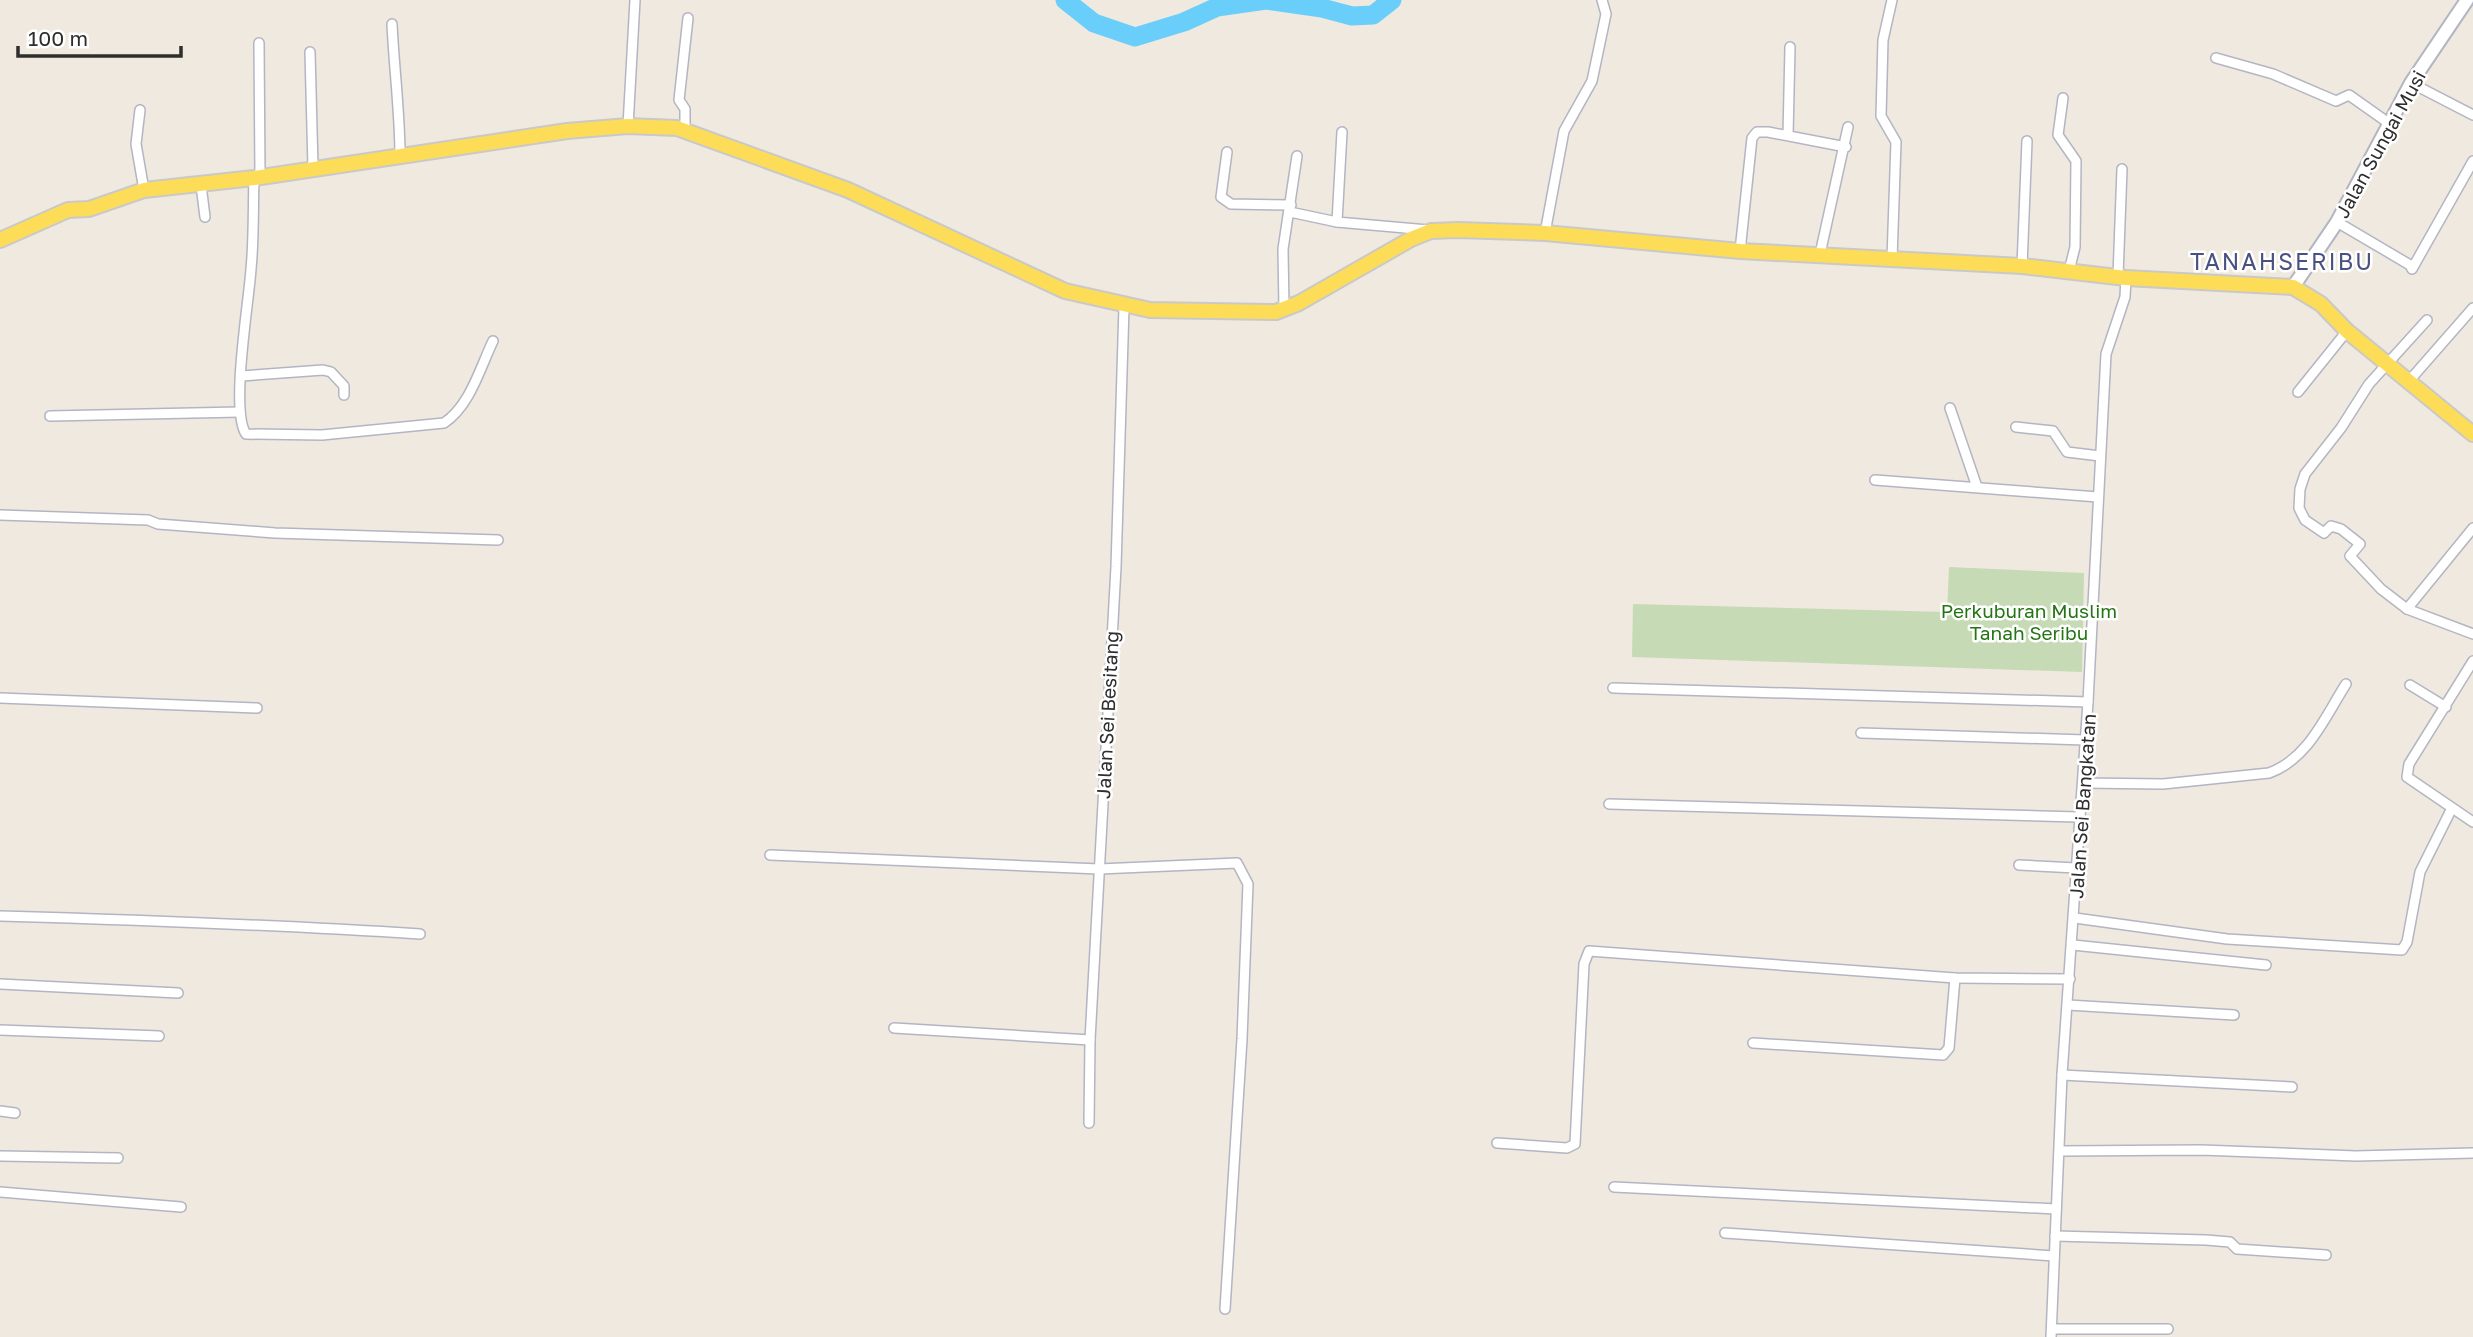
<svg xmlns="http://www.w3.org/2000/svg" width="2473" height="1337" font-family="'Golos Text',sans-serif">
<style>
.cemetery{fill:#c6dbb5}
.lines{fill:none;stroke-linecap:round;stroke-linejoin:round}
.river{stroke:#6acefa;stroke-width:19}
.minor-casing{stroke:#b3b5c2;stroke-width:12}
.secondary-casing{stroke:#b3b5c2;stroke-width:16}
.primary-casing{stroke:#c9c9c9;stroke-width:18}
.minor{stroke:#fff;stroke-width:9}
.secondary{stroke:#fff;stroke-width:12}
.primary{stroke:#fddd57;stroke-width:14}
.labels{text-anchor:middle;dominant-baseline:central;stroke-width:5;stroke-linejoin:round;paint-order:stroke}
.street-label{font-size:19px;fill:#2e2e2e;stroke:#fff}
.park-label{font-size:19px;fill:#247414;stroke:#fff}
.quarter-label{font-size:23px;letter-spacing:2px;fill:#495183;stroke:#fff}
</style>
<rect width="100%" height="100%" fill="#f0e9df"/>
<path class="cemetery" d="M1949,567L2084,573L2082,672L1632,657L1633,604L1947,612Z"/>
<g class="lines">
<path class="river" d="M1065,0L1094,23L1135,37L1184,22L1217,7L1266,0L1322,8L1352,16L1373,15L1392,0"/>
<g class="minor-casing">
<g id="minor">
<path d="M392,24C394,68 400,112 400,157"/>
<path d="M259,43L260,177"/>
<path d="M310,52L313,168"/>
<path d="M2216,58L2273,74L2336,101L2349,95L2390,124"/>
<path d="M2411,83L2473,115"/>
<path d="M2063,98L2058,135L2076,161L2075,247L2069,271"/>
<path d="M140,110L136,144L144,190"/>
<path d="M628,126L635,0"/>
<path d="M685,129V109L679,100L688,18"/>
<path d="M1342,132L1337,222L1428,230"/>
<path d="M1788,135L1790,47"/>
<path d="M1227,152L1221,197L1231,204L1291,205"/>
<path d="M254,178C253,208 254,239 251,269C249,301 230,411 246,434L322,435L444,423C470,406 480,368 493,341"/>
<path d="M201,185L205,217"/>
<path d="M1290,212L1337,222"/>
<path d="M2337,222L2410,265L2412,269L2473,161"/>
<path d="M1545,233L1564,131L1592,81L1606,14L1602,0"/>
<path d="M1740,251L1752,138L1757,132H1768L1846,147"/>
<path d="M1820,254L1848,127"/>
<path d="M1892,259L1896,142L1881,116L1883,40L1892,0"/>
<path d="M2022,266L2027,141"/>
<path d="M2118,276L2122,169"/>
<path d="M1284,309L1283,249L1297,156"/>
<path d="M2427,320L2369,384L2341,428L2305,474L2300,489L2299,508L2305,520L2324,533L2331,526L2341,529L2360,544L2350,556L2381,589L2407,609L2473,634"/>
<path d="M241,376L323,370L331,372L344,386V395"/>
<path d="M2409,381L2473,308"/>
<path d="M2298,392L2347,331"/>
<path d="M1950,408L1977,487"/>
<path d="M50,416L240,412"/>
<path d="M2016,427L2053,431L2067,452L2100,456"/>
<path d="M1875,480L2098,497"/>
<path d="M0,515L148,520L158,524L275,533L498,540"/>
<path d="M2407,609L2473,528"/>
<path d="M2473,661L2409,764L2407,777L2473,822"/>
<path d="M2410,685L2446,707"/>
<path d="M1613,688L2088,702"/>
<path d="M0,698L257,708"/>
<path d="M1861,733L2085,740"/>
<path d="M2083,783L2163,784L2269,773C2308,759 2325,717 2346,684"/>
<path d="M1609,804L2078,817"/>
<path d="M770,855L1099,869L1237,863L1248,884L1242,1039L1225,1309"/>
<path d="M2019,865L2076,868"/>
<path d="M0,916C140,920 280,925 420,934"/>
<path d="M2075,918L2227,939L2402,950L2407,942L2420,872L2452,808"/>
<path d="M2073,945L2266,965"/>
<path d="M0,984L178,993"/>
<path d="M2068,1005L2234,1015"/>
<path d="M894,1028L1090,1040"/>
<path d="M0,1030L159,1036"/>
<path d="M1753,1043L1943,1055L1949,1048L1955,978"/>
<path d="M2062,1075L2292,1087"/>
<path d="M0,1111L15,1113"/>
<path d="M1089,1123L1090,1040L1116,567L1124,307"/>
<path d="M1497,1143L1567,1148L1575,1144L1584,964L1589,951L1955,978L2070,979"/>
<path d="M2060,1151L2201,1150L2356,1156L2473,1153"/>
<path d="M0,1156L118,1158"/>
<path d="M1614,1187L2056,1209"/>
<path d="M0,1192L181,1207"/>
<path d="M1725,1233L2054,1256"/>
<path d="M2055,1236L2206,1240L2230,1242L2237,1249L2326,1255"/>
<path d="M2052,1329H2168"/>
<path d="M2051,1337L2062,1075L2088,702L2106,354L2125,297L2126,278"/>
</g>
</g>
<g class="secondary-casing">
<path id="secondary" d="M2293,287L2337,222L2411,83L2467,0"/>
</g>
<g class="primary-casing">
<path id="primary" d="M0,240L68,210L89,209L144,190L254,178L567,131L628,126L677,128L848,190L1065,291L1150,310L1276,312L1299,303L1411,239L1431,231L1458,230L1545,233L1740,251L2022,266L2126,278L2293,287L2321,304L2347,331L2473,434"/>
</g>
<use href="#minor" class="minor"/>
<use href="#secondary" class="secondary"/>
<use href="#primary" class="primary"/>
</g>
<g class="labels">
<g class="street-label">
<text transform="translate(2380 144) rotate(-61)">Jalan Sungai Musi</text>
<text transform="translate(1107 715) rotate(-87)">Jalan Sei Besitang</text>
<text transform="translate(2082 806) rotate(-86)">Jalan Sei Bangkatan</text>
</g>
<g class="park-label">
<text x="2029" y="610">Perkuburan Muslim<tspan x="2029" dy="22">Tanah Seribu</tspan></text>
</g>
<g class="quarter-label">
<text x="2282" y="261">TANAHSERIBU</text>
</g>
</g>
<path d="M18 46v10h163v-10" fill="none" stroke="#2e2e2e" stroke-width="3.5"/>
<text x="28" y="46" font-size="21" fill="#2e2e2e" stroke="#ffffff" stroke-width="5" paint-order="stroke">100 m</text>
</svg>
